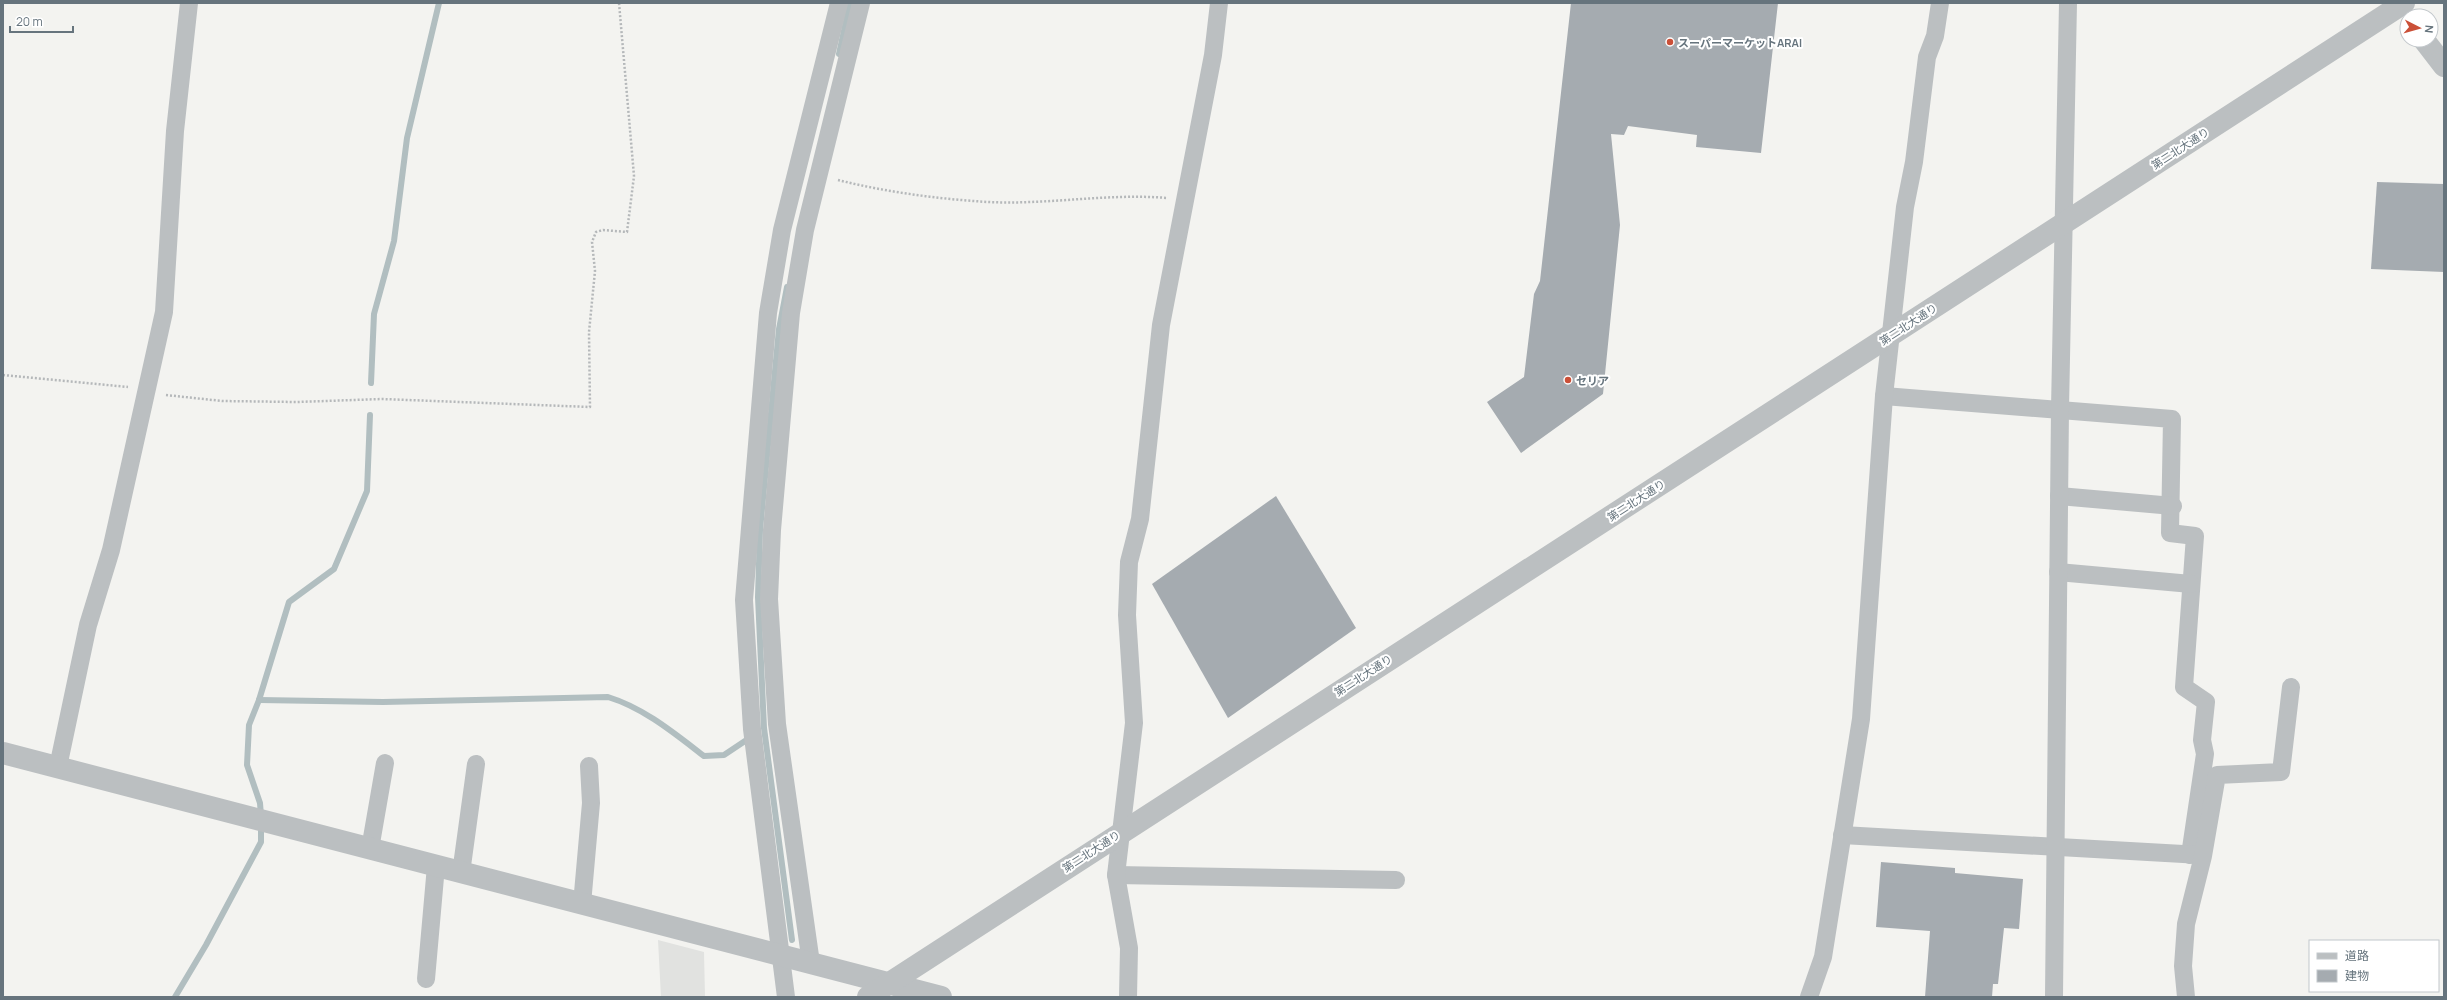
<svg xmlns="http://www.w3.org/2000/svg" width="2447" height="1000" font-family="Manrope,'Noto Sans JP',sans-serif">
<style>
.built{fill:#e1e2e0}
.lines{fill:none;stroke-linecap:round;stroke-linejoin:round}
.stream{stroke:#b1bec0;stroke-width:6}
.building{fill:#a5abb0}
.path{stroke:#b5b8ba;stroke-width:2.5;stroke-dasharray:2 2;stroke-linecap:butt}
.minor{stroke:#bbbfc1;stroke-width:18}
.tertiary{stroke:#bbbfc1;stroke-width:22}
.poi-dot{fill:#cb5038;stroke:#fff;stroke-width:1.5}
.labels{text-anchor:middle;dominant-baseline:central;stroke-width:4;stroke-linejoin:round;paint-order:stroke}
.poi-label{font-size:11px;font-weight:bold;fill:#66747d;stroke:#fff;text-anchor:start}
.street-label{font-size:11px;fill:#66747d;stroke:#fff}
</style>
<rect width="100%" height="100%" fill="#f3f3f0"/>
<path class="built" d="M658,940L704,952L705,997H661Z"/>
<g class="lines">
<g class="stream">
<path d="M839,54L850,3"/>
<path d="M787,287L779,329L760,530L758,597L764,728L792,940"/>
<path d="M371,383L374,314L394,241L407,138L439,3"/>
<path d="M259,700L383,702L608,697C644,708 674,733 704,756L724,755L751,737"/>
<path d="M261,816L260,803L247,765L249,725L259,700L289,602L334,569L367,491L370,415"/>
<path d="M175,997L206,945L261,842V825"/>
</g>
</g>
<g class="building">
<path d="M1571,3H1778L1761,153L1696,147L1697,135L1628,126L1624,135L1611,134L1620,225L1603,394L1521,453L1487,402L1524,377L1534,294L1540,281Z"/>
<path d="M2377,182L2444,184V272L2371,269Z"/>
<path d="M1276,496L1356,628L1228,718L1152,584Z"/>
<path d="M1881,862L1955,868V873L2023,879L2019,929L2004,928L1998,984H1993L1992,997H1925L1930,931L1876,927Z"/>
</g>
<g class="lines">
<g class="path">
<path d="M838,180C886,192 938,199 988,202C1047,205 1108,193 1167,198"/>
<path d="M3,375L128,387"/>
<path d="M166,395L222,401L297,402L382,399L590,407L589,332L595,271L592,242L596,232L603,230L627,232L634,176L619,3"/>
</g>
<g class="minor">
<path d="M1884,396L2172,419L2170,533L2195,536L2184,687L2206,702L2202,740L2205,754L2190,855"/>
<path d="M2059,496L2173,506"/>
<path d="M2058,572L2191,584"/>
<path d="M58,767L88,625L111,550L164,312L175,131L189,3"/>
<path d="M1842,835L2201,855"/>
<path d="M370,849L385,763"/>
<path d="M461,873L476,764"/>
<path d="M1116,875L1396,880"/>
<path d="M582,904L591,803L589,766"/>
<path d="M811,963L777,724L769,599L772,530L791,313L805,230L861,3"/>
<path d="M426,979L436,866"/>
<path d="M786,997L752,729L744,600L768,313L782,230L839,3"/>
<path d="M1128,997L1129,948L1116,875L1134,723L1127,615L1129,562L1140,519L1161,325L1213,55L1219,3"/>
<path d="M1809,997L1823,957L1861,719L1884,396L1905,207L1914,162L1927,57L1935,36L1940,3"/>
<path d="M2054,997L2060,409L2068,3"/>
<path d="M2186,997L2183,966L2186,924L2203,856L2217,775L2281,772L2291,687"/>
</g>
<g class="tertiary">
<path d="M2424,40L2444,66"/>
<path d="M3,753L941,997"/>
<path d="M868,997L2404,3"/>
</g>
</g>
<g class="poi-dot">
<circle cx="1670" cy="42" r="4"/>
<circle cx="1568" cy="380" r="4"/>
</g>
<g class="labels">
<g class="poi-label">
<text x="1678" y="42">スーパーマーケットARAI</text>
<text x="1576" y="380">セリア</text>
</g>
<g class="street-label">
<text transform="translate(2180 148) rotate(-33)">第二北大通り</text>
<text transform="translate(1908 324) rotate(-33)">第二北大通り</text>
<text transform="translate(1636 500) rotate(-33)">第二北大通り</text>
<text transform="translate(1363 675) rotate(-33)">第二北大通り</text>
<text transform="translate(1091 851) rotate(-33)">第二北大通り</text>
</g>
</g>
<rect width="2447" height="1000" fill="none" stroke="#66747d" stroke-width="8"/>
<rect x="2309" y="940" width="130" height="52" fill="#ffffff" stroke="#c2c7cb"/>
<rect x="2317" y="953" width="20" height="6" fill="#bbbfc1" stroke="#c2c7cb"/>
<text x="2345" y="960" font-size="12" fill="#66747d">道路</text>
<rect x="2317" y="970" width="20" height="12" fill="#a5abb0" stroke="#c2c7cb"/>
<text x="2345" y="980" font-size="12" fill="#66747d">建物</text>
<g transform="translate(2419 28) rotate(96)"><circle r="19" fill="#ffffff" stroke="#c2c7cb"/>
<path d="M0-3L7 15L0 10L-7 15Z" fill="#cb5038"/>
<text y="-6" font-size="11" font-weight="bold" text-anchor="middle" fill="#66747d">N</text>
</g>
<path d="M10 26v6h63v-6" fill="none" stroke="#66747d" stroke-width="2"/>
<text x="16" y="26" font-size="12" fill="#66747d" stroke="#ffffff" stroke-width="3" paint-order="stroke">20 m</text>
</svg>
